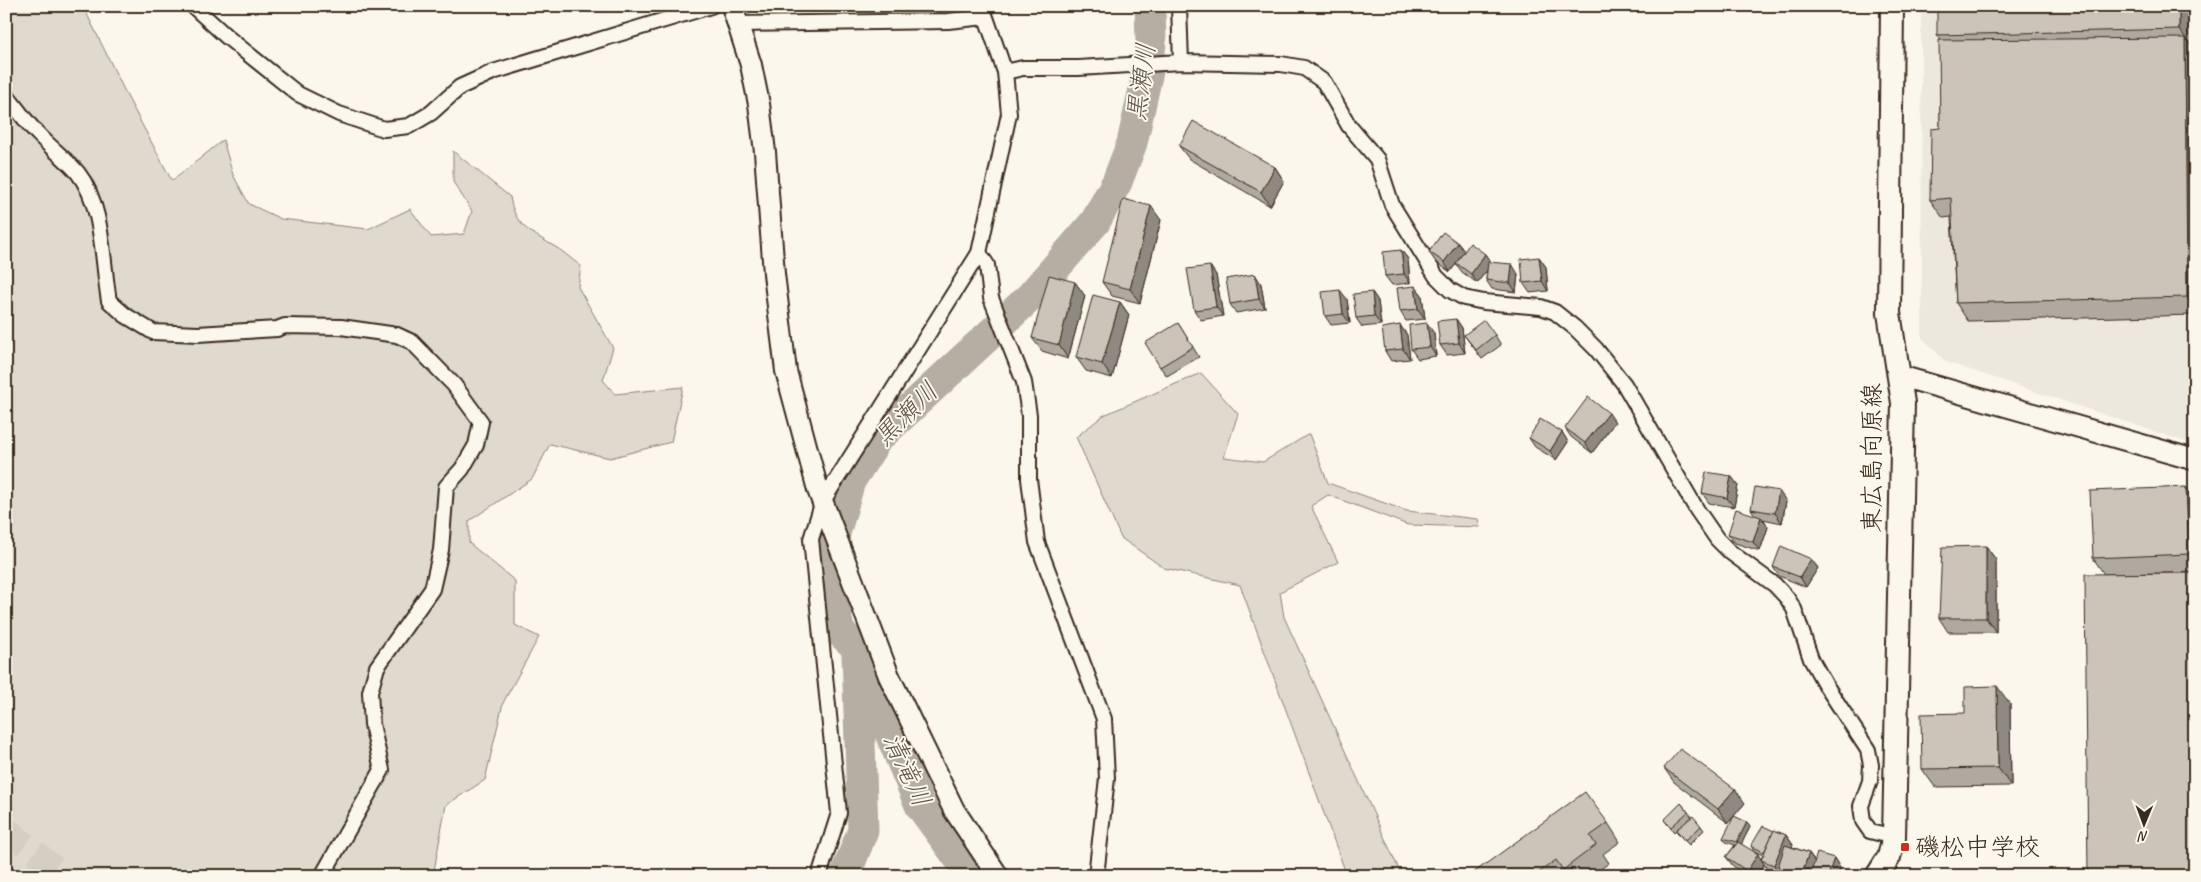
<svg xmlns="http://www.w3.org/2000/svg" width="2201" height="882" font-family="Caveat,'Klee One',sans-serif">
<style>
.built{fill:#ede8dd}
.green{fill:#dfd9ce;stroke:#8d8276}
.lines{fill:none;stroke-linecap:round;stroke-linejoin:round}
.river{stroke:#b6aea2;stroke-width:31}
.highway-tunnel{stroke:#d5cec3;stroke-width:25;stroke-dasharray:25 12;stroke-linecap:butt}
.street-casing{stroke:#3b2a1e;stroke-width:18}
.secondary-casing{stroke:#3b2a1e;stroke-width:24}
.primary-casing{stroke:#3b2a1e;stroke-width:26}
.street{stroke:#fbf7ec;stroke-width:14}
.secondary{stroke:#fbf7ec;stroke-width:20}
.primary{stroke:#fbf7ec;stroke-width:22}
.wall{fill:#afa99f;stroke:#3b2a1e}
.shaded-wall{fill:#8f8982;stroke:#3b2a1e}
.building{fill:#ccc4b9;stroke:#3b2a1e}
.poi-dot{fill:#c8321e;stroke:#fbf7ec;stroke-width:2}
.labels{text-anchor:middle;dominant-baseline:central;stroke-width:4;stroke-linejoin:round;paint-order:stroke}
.street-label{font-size:25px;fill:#3b2a1e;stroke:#fbf7ec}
.poi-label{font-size:25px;fill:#3b2a1e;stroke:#fbf7ec;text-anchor:start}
.water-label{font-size:26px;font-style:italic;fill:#605246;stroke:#fbf7ec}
</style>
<rect width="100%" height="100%" fill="#fbf7ec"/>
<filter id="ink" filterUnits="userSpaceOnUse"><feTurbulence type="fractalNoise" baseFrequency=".02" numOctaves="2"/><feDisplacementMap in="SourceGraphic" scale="10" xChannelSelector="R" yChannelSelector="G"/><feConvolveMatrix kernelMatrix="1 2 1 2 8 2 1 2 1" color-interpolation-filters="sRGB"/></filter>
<g filter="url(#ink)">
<path class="built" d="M1921,6H2195V445L1946,362L1922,338Z"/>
<g class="green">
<path d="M6,6H83L128,98L172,181L223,140L233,175L249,204L281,219L368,229L410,209L431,237L464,234L472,211L453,182V151L510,197C515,226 529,231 552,245C562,250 571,259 581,266L578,287L613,348L603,380L615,394L683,387L671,442L610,458L550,444L532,479L469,521V543L515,581V625L539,637L503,703L485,780L446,805L433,876H6Z"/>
<path d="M1201,373L1238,414L1224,457L1263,462L1309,434L1328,483L1407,511L1478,519L1480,527L1408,525L1328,495L1311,506L1338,562L1280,592L1284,617L1402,876H1347L1240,585L1164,568L1121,538L1076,437L1104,415Z"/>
</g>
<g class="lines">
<g class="river">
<path d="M865,673L920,805L972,876"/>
<path d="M845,876L863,830L857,655L856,647L839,631L831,581L832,544L850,481L877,439L1031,296L1095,222L1117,182L1132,143L1148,71L1151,42L1150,6"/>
</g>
<path class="highway-tunnel" d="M6,829L64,876"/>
<g class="street-casing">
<g id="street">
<path d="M193,6L227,37L298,94L339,114L384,129L409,126L431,113L460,87L493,72L711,6"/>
<path d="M1179,6L1181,62"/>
<path d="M739,24L948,21L985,17"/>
<path d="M1005,72L1023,68H1078L1181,62L1281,64L1304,68L1324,82L1349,126L1377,159L1392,205L1436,276L1450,290L1464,298L1484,302L1541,307L1555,312L1575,328L1596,349L1624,384L1697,510L1717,539L1730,552L1775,585L1787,598L1794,609L1811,659L1825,684L1868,750L1871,765L1870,781L1861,806L1863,821L1870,831L1894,837"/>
<path d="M6,95C17,108 27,124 40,136C52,149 67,160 78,173C104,206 102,262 109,301L125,315L153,332L198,334L277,329L285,326L341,327L397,335L412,342L454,385L481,422L476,445L462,469L446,487L441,550L432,589L377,667L370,692L372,724L382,770L322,876"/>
<path d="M979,253L987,265L991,298L1024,382L1029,415V479L1037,542L1104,719L1107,778L1096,876"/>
<path d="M819,876L839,813L811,539L823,501L979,253L1009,114L1005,72L982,6"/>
</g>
</g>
<g class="secondary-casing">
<g id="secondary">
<path d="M732,6L751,65L759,104L765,152L774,274L786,371L818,490L889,676L954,810L998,876"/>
<path d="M1900,376L2195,460"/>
</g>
</g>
<g class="primary-casing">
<path id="primary" d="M1877,876L1889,857L1894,837L1903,403L1889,313L1892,6"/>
</g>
<use href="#street" class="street"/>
<use href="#secondary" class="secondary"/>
<use href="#primary" class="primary"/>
</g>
<g class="wall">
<path d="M2191,6L2192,47H2191L2195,52V315L1968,321L1956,303L1951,217L1943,218L1930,200L1940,128L1941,40L1937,35Z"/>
<path d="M1179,146L1275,167L1284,181L1270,206L1189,159Z"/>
<path d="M1161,220L1140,303L1112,296L1102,282Z"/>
<path d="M1401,250L1408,259L1410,283L1392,285L1385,276Z"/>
<path d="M1464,251L1485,254L1490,262L1518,274L1516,292L1492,289L1486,280L1487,270L1477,283L1462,272L1456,264L1450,272L1435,261L1429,252Z"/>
<path d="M1539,257L1546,267L1548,291L1530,293L1523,283Z"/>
<path d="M1210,266L1216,275L1223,316L1201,320L1194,310Z"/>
<path d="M1255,274L1261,284L1265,308L1236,313L1230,304Z"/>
<path d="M1075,282L1085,296L1068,359L1042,351L1032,338Z"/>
<path d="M1415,286L1422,295L1425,319L1406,321L1400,311Z"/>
<path d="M1372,292L1378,301L1381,325L1362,327L1356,318Z"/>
<path d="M1347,299L1350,323L1331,325L1325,316Z"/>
<path d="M1120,302L1129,315L1112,378L1086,371L1076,357Z"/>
<path d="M1456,319L1462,328L1465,353L1447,355L1440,345Z"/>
<path d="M1178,323L1199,357L1167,376L1160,367Z"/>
<path d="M1400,325L1407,335L1410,359L1391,361L1385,351Z"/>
<path d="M1434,333L1436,356L1418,359L1411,349Z"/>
<path d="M1464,335H1495L1501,345L1482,359Z"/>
<path d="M1615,422L1592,453L1571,437L1565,428Z"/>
<path d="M1562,432L1568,442L1556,460L1535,447L1529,438Z"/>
<path d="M1731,476L1738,485L1734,507L1709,503L1702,493Z"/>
<path d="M2186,487L2195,500V572L2167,573L2104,574L2093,558Z"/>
<path d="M1786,501L1782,523L1763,519L1768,527L1760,551L1735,543L1728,534L1755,515L1751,509Z"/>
<path d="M1986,546L1996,560V632H1948L1939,618Z"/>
<path d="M1811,559L1818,568L1806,587L1779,576L1773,567Z"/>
<path d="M2010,704L2011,786L1935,787L1922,769Z"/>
<path d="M1664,768L1745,803L1728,823L1674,782Z"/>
<path d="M1681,803L1692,817L1701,826L1704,830L1689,845L1679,835L1676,830L1680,827L1674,832L1664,820Z"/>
<path d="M1608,823L1620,842L1603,854L1609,863L1591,876H1469Z"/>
<path d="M1750,827L1741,844L1761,859L1763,855L1754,851L1751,846L1774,831L1786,835L1793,845L1792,847L1809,853L1815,861L1834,858L1840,868L1838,876H1784L1781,872L1780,874L1767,869L1764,864L1757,876H1747L1733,866L1726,857L1735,845L1726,842L1723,838Z"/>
</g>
<g class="shaded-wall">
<path d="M2179,6H2191L2192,47L2179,29Z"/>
<path d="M2185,38L2195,52V308L2187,297Z"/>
<path d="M1275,167L1284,181L1270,206L1261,192Z"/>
<path d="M1151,206L1161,220L1140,303L1130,289Z"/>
<path d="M1458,243L1465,252L1450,272L1444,262Z"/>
<path d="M1401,250L1408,259L1410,283L1404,274Z"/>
<path d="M1485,254L1492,264L1477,283L1471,274Z"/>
<path d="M1539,257L1546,267L1548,291L1542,281Z"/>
<path d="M1512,264L1518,274L1516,292L1510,283Z"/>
<path d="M1210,266L1216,275L1223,316L1216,307Z"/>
<path d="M1255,274L1261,284L1265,308L1259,299Z"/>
<path d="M1075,282L1085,296L1068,359L1059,345Z"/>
<path d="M1415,286L1422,295L1425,319L1418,309Z"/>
<path d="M1340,290L1347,299L1350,323L1343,314Z"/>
<path d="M1372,292L1378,301L1381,325L1374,316Z"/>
<path d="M1120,302L1129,315L1112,378L1102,364Z"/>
<path d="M1456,319L1462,328L1465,353L1459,343Z"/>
<path d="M1427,323L1434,333L1436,356L1430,347Z"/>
<path d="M1400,325L1407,335L1410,359L1403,349Z"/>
<path d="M1609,413L1615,422L1592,453L1585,443Z"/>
<path d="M1562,432L1568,442L1556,460L1550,451Z"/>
<path d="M1731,476L1738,485L1734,507L1727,498Z"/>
<path d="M2186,487L2195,500V562L2189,554Z"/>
<path d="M1779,491L1786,501L1782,523L1775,513Z"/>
<path d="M1761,517L1768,527L1760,551L1753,542Z"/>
<path d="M1986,546L1996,560V632L1986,618Z"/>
<path d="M1811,559L1818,568L1806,587L1800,577Z"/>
<path d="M1997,686L2010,704L2011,786L1998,768Z"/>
<path d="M1735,789L1745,803L1728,823L1718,809Z"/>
<path d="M1747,822L1750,827L1740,847L1737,842Z"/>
<path d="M1786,835L1793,845L1783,868L1778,867L1781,872L1780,874L1774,865Z"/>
<path d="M1809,853L1815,862L1811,876H1802L1801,875Z"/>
<path d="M1758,854L1764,864L1757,876H1751L1747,871Z"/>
<path d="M1834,858L1840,868L1838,876H1828Z"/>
</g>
<g class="building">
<path d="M1937,6H2179V29L1937,35Z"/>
<path d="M2185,38L2187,297L1956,303L1951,198L1930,200L1931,129L1940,128L1939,40Z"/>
<path d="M1193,121L1275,167L1261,192L1179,146Z"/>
<path d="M1123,199L1151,206L1130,289L1102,282Z"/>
<path d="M1443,232L1458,243L1444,262L1429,252Z"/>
<path d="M1470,243L1485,254L1471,274L1456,263Z"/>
<path d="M1401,250L1404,274L1385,276L1383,252Z"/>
<path d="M1539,257L1542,281L1523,283L1521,259Z"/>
<path d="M1488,262L1512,264L1510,283L1486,280Z"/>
<path d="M1210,266L1216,307L1194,310L1187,269Z"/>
<path d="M1255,274L1259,299L1230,304L1226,279Z"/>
<path d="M1049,275L1075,282L1059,345L1032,338Z"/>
<path d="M1415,286L1418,309L1400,311L1397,288Z"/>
<path d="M1340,290L1343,314L1325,316L1322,292Z"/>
<path d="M1372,292L1374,316L1356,318L1353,294Z"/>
<path d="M1093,295L1120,302L1102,364L1076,357Z"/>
<path d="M1456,319L1459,343L1440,345L1437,321Z"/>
<path d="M1484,320L1495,335L1476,350L1464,335Z"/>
<path d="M1178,323L1193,347L1160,367L1145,343Z"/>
<path d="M1427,323L1430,347L1411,349L1409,325Z"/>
<path d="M1400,325L1403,349L1385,351L1382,328Z"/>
<path d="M1588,397L1609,413L1585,443L1565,428Z"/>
<path d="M1540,419L1562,432L1550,451L1529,438Z"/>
<path d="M1706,472L1731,476L1727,498L1702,493Z"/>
<path d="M1755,487L1779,491L1775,513L1751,509Z"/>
<path d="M2186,487L2189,554L2093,558L2090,491Z"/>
<path d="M1736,509L1761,517L1753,542L1728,534Z"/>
<path d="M1781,546L1811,559L1800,577L1773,567Z"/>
<path d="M1986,546V618H1939L1942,547Z"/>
<path d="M2195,573V876H2088L2085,574Z"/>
<path d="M1997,686L1998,768L1922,769L1921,714L1965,713V687Z"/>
<path d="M1680,749L1735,789L1718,809L1664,768Z"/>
<path d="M1585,792L1608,823L1590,836L1596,845L1563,870L1556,860L1534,876H1469Z"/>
<path d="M1681,803L1688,812L1671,827L1664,820Z"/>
<path d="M1693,816L1701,826L1686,840L1676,830Z"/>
<path d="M1734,816L1747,822L1737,842L1723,838Z"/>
<path d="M1763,826L1774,831L1764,852L1751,846Z"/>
<path d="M1774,830L1786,835L1774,865L1761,860Z"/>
<path d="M1738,842L1758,854L1747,871L1726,857Z"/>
<path d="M1785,845L1809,853L1801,875L1778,867Z"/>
<path d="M1817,853L1834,858L1828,876H1810Z"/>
<path d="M1633,869L1638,876H1623Z"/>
</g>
</g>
<rect class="poi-dot" x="1900" y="842" width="10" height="10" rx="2.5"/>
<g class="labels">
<g class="street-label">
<text transform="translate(1872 458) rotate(-90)">東広島向原線</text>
</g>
<g class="poi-label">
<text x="1915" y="847">磯松中学校</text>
</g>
<g class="water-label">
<text transform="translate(1141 82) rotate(-82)">黒瀬川</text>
<text transform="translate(906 414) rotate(-45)">黒瀬川</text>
<text transform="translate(907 770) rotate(65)">清滝川</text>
</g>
</g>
<rect width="2201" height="882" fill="none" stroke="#fbf7ec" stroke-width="25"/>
<rect x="12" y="12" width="2176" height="857" fill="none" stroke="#3b2a1e" stroke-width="2" filter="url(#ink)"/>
<g transform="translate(2144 824) rotate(181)" stroke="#fbf7ec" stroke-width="4" paint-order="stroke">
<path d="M0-4L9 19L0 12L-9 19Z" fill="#3b2a1e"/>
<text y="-8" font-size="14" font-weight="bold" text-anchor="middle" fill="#3b2a1e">N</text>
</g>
</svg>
